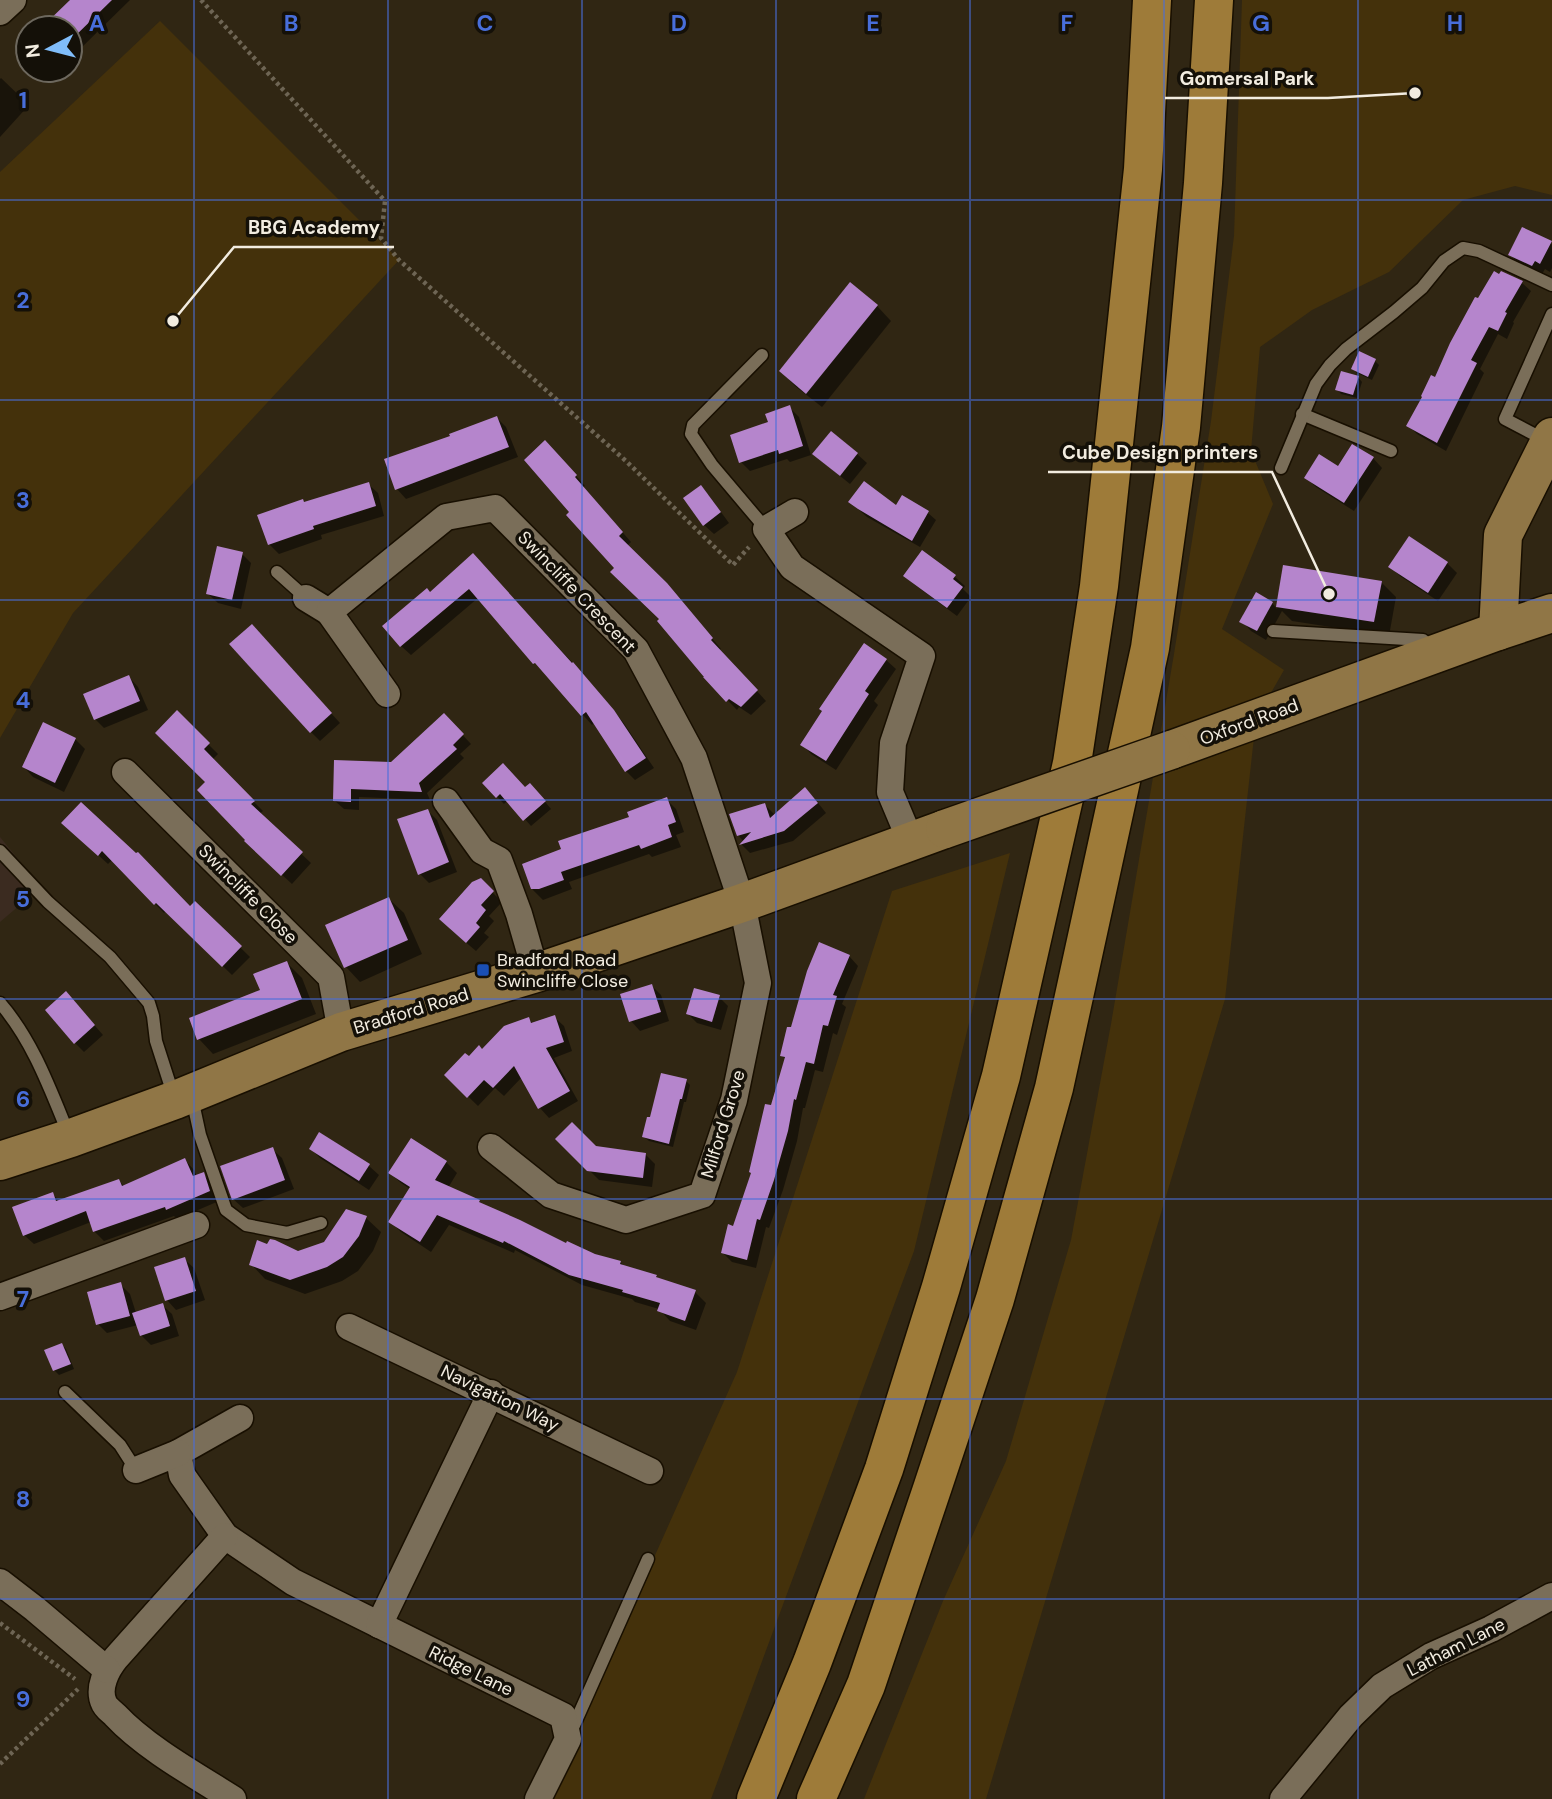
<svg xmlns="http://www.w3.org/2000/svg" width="1552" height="1799" font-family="'DM Sans',sans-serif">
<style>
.education{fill:#3b2b20}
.green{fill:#44310b}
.shadow{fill:#0007}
.building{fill:#b585cc}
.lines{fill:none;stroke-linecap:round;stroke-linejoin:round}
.lane-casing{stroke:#180f00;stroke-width:15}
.street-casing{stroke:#180f00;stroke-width:29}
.primary-casing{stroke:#180f00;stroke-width:41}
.highway-casing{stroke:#180f00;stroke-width:41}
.path{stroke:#6e6554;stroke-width:4.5;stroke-dasharray:3.5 3.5;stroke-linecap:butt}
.lane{stroke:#7a6e59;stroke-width:12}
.street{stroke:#7a6e59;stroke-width:26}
.primary{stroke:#907646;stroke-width:38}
.highway{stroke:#9e7b39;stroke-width:38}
.primary-bridge-casing{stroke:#180f00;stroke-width:41;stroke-linecap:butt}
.primary-bridge{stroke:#907646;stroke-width:38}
.grid{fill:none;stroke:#486eda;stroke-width:2;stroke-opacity:0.55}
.transit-dot{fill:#1a4fb4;stroke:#141008;stroke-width:2.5}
.labels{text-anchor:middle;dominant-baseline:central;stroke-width:7;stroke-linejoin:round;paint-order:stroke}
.street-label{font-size:18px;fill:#f2ece0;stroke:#141008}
.poi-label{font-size:18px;fill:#f2ece0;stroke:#141008;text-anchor:start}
.grid-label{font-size:23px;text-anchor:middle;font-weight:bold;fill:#486eda;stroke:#141008;stroke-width:7;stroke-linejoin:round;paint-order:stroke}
.leader{fill:none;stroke:#f2ece0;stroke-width:2.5}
.callout-dot{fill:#f2ece0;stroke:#141008;stroke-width:2.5}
.callout-label{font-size:19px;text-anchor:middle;font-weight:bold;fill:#f2ece0;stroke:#141008;stroke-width:7;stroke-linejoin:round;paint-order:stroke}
</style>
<rect width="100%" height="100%" fill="#302613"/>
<path class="education" d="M0,837L41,887L0,922Z"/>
<g class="green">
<path d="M1242,0H1552V195L1515,186L1463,200L1389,272L1312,310L1260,347L1251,451L1273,504L1222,629L1284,670L1256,719L1225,999L986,1799H864L943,1601L1006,1461L1071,1240L1111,1024L1174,654L1211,421L1234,236Z"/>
<path d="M160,21L399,260L73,613L0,738V172Z"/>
<path d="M1010,853L914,1251L711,1799H546L737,1372L892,891Z"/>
</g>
<g class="shadow">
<path d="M72,0H130L80,49L70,39V28H60Z"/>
<path d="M1,78L29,105L0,137V79Z"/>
<path d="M1550,243L1552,244V268L1550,272L1545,269L1542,274L1520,264L1510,255Z"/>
<path d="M1522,283L1531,291L1513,322L1514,323L1507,339L1498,334L1480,369L1484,373L1446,451L1417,434L1408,425L1435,380Z"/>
<path d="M877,306L891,321L822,407L795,386L781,371Z"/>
<path d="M1375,361L1379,365L1372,380L1357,373L1353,369Z"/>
<path d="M1358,377L1362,382L1357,398L1341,394L1337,389Z"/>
<path d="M789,407L799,417L811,455L790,462L787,459L750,471L741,462Z"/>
<path d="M497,418L506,427L518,457L406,499L397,489Z"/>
<path d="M555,452L585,486L583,487L631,542L627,546L676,595L721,649L719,650L766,701L751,715L739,707L737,710L706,678L662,620L616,569L572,512Z"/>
<path d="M857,454L867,463L850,484L824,463Z"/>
<path d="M1373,458L1382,468L1354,511L1316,487L1306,478Z"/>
<path d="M368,484L378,493L384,516L321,535L322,539L279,554L269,544L303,501L305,503Z"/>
<path d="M701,487L710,497L729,523L714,534L704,525Z"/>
<path d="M902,497L928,513L936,520L920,547L867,517L850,502L897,507Z"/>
<path d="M1410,538L1447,563L1457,573L1438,601L1400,576L1391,567Z"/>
<path d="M922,553L955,577L965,586L963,589L971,597L957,616L915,585L905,576Z"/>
<path d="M242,554L251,563L241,609L218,603L208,594Z"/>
<path d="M473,555L582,673L623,722L654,768L635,780L626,771L595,722L592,725L583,715L478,598L411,655L401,646L430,594Z"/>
<path d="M1285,567L1382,583L1396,597L1389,636L1292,621L1282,611L1266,640L1251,631L1242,621L1272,603L1277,609Z"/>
<path d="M261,636L340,723L320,741L311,732Z"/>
<path d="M886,660L896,669L874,701L878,705L836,770L811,754L802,744Z"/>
<path d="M129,677L138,687L148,710L104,728L95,719Z"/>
<path d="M177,713L218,754L212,760L263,811L259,814L311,863L292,884L256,851Z"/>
<path d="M444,715L471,744L460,754L464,758L427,793L430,800L359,797V810L344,809L335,801L336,762L392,764Z"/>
<path d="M75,739L85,749L64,792L33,777L24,767Z"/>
<path d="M484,783L537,792L551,809L531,826L508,800L504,804Z"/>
<path d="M666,799L676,809L684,832L676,835L681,847L652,857L649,854L569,882L572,889L543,900L533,890L524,865L563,850Z"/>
<path d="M815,799L826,813L793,841L750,853L742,845L744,842L738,835L765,805L775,815Z"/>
<path d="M428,811L437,820L457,872L429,883L420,874Z"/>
<path d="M73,832L136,856L190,908L195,903L250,957L232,975L166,911L164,913L112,860L108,864Z"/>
<path d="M480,880L502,902L489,916L494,921L484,933L489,937L476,951L450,929Z"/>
<path d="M389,899L404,913L422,954L360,982L346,967L327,926Z"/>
<path d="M849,956L858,966L842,1004L846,1007L837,1035L833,1033L823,1072L815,1070L805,1108H803L797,1141L783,1190L769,1228L766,1227L756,1268L732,1262L723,1253L735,1228L773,1107L786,1059L782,1056L792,1030Z"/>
<path d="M287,963L302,978L316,1014L213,1054L199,1039L263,991Z"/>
<path d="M651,985L661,995L669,1021L640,1031L631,1021Z"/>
<path d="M719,997L728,1006L721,1030L697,1023L688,1014Z"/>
<path d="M75,1003L103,1035L84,1052L75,1043Z"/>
<path d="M554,1017L564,1026L572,1051L554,1058L578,1101L549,1118L540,1108L522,1077L504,1096L495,1088L478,1106L446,1075L528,1019L533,1024Z"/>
<path d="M686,1081L690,1085L686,1102H684L673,1147L649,1141L644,1137Z"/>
<path d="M320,1134L369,1166L379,1175L369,1190L320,1158L311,1149Z"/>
<path d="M558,1139L595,1148L645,1154L655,1164L652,1187L599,1180Z"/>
<path d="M272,1149L282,1158L294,1189L243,1208L233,1199Z"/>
<path d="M185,1160L194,1170L197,1177L203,1174L213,1184L219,1201L177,1219L174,1216L104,1241L94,1231L91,1222L34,1244L24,1235L52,1194L60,1201L119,1181L125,1187Z"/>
<path d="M446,1162L457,1173L448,1188L566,1245L620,1262L625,1267L656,1276L659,1279L695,1292L706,1303L696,1330L670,1321L659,1309L635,1302L632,1299L582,1285L515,1250L514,1253L449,1225L431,1252L401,1232L390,1221L410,1189L401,1183L390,1173Z"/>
<path d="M366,1218L381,1232L373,1251L358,1271L342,1281L305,1294L265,1279L251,1264L298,1252L325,1243Z"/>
<path d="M184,1259L194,1268L205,1300L176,1310L167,1300Z"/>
<path d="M120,1284L130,1294L136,1313L162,1305L172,1314L179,1336L151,1345L141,1335L138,1325L107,1333L98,1324Z"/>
<path d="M62,1345L66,1349L74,1369L59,1375L54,1370Z"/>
</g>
<g class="building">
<path d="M70,0H112L70,41V28H41Z"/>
<path d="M1522,227L1552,241L1540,264L1535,261L1532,266L1508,255Z"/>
<path d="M1494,271L1499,274L1501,271L1523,281L1505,312L1507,313L1498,331L1489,327L1471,360L1477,363L1437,443L1406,426L1422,397L1421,396L1431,375L1435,377L1450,343L1475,297L1478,298Z"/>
<path d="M850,282L878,305L806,394L779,371Z"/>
<path d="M1359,351L1376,359L1368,377L1351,369Z"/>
<path d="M1341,371L1359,376L1353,395L1335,390Z"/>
<path d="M790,405L803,446L779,454L778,450L739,463L730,435L768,422L765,414Z"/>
<path d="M497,416L509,447L395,490L384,459L450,436L449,434Z"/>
<path d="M831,431L858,453L840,476L812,454Z"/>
<path d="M545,440L577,475L575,477L623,532L619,536L667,583L713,638L711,640L758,690L741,707L729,699L726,702L703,677H704L657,621L659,619L610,572L614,568L566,515L569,512L524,460Z"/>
<path d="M1352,444L1374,457L1344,503L1304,478L1319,454L1338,466Z"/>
<path d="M864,481L896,505L902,495L929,511L912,541L858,509L848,502Z"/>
<path d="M369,482L376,506L313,526L314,529L268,545L257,515L303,499L304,502Z"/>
<path d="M701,485L721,512L703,526L683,498Z"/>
<path d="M1409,536L1448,562L1428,593L1388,567Z"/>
<path d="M217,546L243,552L232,600L206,594Z"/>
<path d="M922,550L956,575L953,579L963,587L947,608L903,576Z"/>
<path d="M473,553L572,663L573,662L614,710L646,758L625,772L586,712L581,716L535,663L533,664L469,589L400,647L382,626L427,588L430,592Z"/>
<path d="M1283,565L1382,581L1374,622L1276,607Z"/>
<path d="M1256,592L1273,602L1257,631L1239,622Z"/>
<path d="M252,624L332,713L310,733L229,644Z"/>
<path d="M864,643L887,659L865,691L869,694L826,761L800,745L822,711L819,709Z"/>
<path d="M129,675L140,701L94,720L83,694Z"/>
<path d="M177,710L210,743L204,749L255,801L251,804L303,852L281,876L244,841L245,840L197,790L205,782L155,733Z"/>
<path d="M444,713L464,734L453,745L457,749L419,783L422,792L351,789V802L333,801L334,760L391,762Z"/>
<path d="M43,722L76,738L55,783L22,767Z"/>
<path d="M503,763L525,787L530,783L546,801L523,821L500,794L496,798L482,783Z"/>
<path d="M805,787L818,803L784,831L739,845L751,832L737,836L729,814L765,803L770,818Z"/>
<path d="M667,797L676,822L668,825L672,837L641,849L639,845L561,872L564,880L539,889H531L522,864L561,849L558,841L629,817L627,812Z"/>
<path d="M81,802L136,853L138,852L190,906L195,901L242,946L222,967L156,903L154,905L102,851L98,856L61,823Z"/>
<path d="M428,809L449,862L418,875L397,819Z"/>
<path d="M481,878L494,891L481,905L486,910L476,923L480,927L466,943L439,919L472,882Z"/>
<path d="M389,897L408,940L344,968L325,925Z"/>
<path d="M819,942L850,955L833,995L837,996L828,1026L823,1025L814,1064L806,1062L796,1100L794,1099L788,1131L774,1180L760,1220L757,1219L747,1260L721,1253L728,1224L733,1226L751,1173L749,1172L765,1104L771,1105L785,1057L780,1056L787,1027H791L807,971Z"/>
<path d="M287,961L302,999L197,1040L189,1018L260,990L253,974Z"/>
<path d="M652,984L661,1012L629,1022L620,994Z"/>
<path d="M694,988L720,995L712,1022L686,1014Z"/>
<path d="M66,991L95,1025L74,1044L45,1010Z"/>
<path d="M555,1015L564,1042L546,1048L570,1091L538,1109L514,1066L493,1088L484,1080L467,1098L444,1075L465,1053L469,1056L479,1045L482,1049L504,1026L529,1017L531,1023Z"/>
<path d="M661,1073L687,1079L682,1099H680L669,1144L642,1137L647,1117H650Z"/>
<path d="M572,1122L596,1146L646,1153L643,1178L587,1171L555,1139Z"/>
<path d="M319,1132L370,1164L359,1181L309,1149Z"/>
<path d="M411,1138L447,1161L435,1180L480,1200L479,1202L520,1220L566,1243L567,1241L595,1254L621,1261L620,1264L657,1275L656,1277L696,1290L685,1321L657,1311L660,1303L622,1292L623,1290L569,1275L504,1241L503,1243L437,1215L420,1242L388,1222L410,1187L388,1173Z"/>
<path d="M273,1147L285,1180L232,1200L220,1166Z"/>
<path d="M185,1158L193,1176L204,1172L210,1191L166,1210L165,1207L93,1232L86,1211L23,1236L12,1207L53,1192L56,1201L119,1179L122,1186Z"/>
<path d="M346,1209L367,1216L359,1236L343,1257L327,1267L290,1280L249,1265L257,1240L267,1244L270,1239L275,1240L298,1251L324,1242Z"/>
<path d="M185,1257L196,1291L165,1301L154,1267Z"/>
<path d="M121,1282L130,1316L96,1325L87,1292Z"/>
<path d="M163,1303L170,1326L140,1336L132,1313Z"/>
<path d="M62,1343L71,1364L53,1371L44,1350Z"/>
</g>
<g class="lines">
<g class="lane-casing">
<g id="lane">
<path d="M762,355L693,425L691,434L712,465L766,529"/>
<path d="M1302,414L1391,451"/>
<path d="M1545,440L1505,419L1552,314"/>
<path d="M1281,468L1316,384L1330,365L1346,349L1394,312L1422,288L1444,261L1463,248L1479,251L1552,285"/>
<path d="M277,572L306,598"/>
<path d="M1273,631L1423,640L1431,648"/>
<path d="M0,851L48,902L110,957L149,1003L153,1016L156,1041L174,1097"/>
<path d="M0,1003C33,1041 50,1089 69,1135"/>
<path d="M192,1098L200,1135L226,1210L246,1225L287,1233L321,1223"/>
<path d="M65,1392L120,1445L136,1470"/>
<path d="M571,1732L648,1559"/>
</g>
</g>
<g class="street-casing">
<g id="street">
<path d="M0,12L13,0"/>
<path d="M795,512L766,529L792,567L922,656L893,743L890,792L911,842"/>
<path d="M306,598L329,612"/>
<path d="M387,694L329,612L446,517L495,508L636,650L694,758L742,903L758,983L734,1100L702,1195L626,1220L551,1195L491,1147"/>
<path d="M125,772L331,977L341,1032"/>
<path d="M446,801L482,851L499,860L519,914L536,973"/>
<path d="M0,1297L196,1225"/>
<path d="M349,1327L650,1471"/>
<path d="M240,1418L178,1453L182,1475L225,1536L293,1582L563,1716L568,1739L538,1799"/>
<path d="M136,1470L178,1453"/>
<path d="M225,1536L116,1658C107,1669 97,1688 104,1703C105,1707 112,1712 115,1715C146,1748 195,1775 233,1799"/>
<path d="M0,1582L35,1609L107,1670"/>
<path d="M379,1625L491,1393"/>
<path d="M1283,1799L1351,1716L1382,1686L1431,1656L1491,1629L1552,1596"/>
</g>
</g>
<g class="primary-casing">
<g id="primary">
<path d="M1498,631L1503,535L1552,437"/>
<path d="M1171,750L1498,631L1552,613"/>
<path d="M0,1161L71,1138L175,1100L341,1032L536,973L742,903L945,829"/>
</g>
</g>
<g class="highway-casing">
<g id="highway">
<path d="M756,1799L812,1663L884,1469L941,1287L1001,1076L1072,763L1099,586L1143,169L1152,0"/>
<path d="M816,1799L866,1685L933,1486L995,1299L1054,1088L1150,648L1181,427L1203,183L1214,0"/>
</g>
</g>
<g class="path">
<path d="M201,0L385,201L381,238L399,260L626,461L733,565L749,547"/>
<path d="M0,1623L75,1679"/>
<path d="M0,1764L78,1689"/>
</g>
<use href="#lane" class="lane"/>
<use href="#street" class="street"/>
<use href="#primary" class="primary"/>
<use href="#highway" class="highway"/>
<g class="primary-bridge-casing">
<path id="primary-bridge" d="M945,829L1171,750"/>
</g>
<use href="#primary-bridge" class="primary-bridge"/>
</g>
<path class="grid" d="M194,0V1799M388,0V1799M582,0V1799M776,0V1799M970,0V1799M1164,0V1799M1358,0V1799M0,200H1552M0,400H1552M0,600H1552M0,800H1552M0,999H1552M0,1199H1552M0,1399H1552M0,1599H1552"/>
<rect class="transit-dot" x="476" y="963" width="14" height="14" rx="3.5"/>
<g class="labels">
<g class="street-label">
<text transform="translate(577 592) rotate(46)">Swincliffe Crescent</text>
<text transform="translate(1249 722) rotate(-20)">Oxford Road</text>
<text transform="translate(248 894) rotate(45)">Swincliffe Close</text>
<text transform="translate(411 1011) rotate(-17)">Bradford Road</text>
<text transform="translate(723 1124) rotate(-73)">Milford Grove</text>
<text transform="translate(500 1398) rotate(26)">Navigation Way</text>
<text transform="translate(1456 1647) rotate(-27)">Latham Lane</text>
<text transform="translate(471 1671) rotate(26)">Ridge Lane</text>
</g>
<g class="poi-label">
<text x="497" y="960">Bradford Road<tspan x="497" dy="21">Swincliffe Close</tspan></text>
</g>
</g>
<g class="grid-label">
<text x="97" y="31">A</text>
<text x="291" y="31">B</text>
<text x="485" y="31">C</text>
<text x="679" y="31">D</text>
<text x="873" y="31">E</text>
<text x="1067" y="31">F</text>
<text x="1261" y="31">G</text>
<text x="1455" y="31">H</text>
<text x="23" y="108">1</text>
<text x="23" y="308">2</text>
<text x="23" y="508">3</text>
<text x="23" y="708">4</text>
<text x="23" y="907">5</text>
<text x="23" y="1107">6</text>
<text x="23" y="1307">7</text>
<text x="23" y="1507">8</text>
<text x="23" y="1707">9</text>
</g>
<path class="leader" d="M1415 93L1328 98H1165M173 321L234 247H394M1329 594L1272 472H1048"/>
<g class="callout-dot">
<circle cx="1415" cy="93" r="7"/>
<circle cx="173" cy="321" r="7"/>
<circle cx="1329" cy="594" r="7"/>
</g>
<g class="callout-label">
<text x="1247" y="85">Gomersal Park</text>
<text x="314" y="234">BBG Academy</text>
<text x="1160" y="459">Cube Design printers</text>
</g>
<g transform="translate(49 49) rotate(263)"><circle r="33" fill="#141008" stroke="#6d685e" stroke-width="2"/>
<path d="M0-5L12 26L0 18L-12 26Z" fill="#80bdfa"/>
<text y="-10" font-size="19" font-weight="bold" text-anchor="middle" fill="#f2ece0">N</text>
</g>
</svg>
